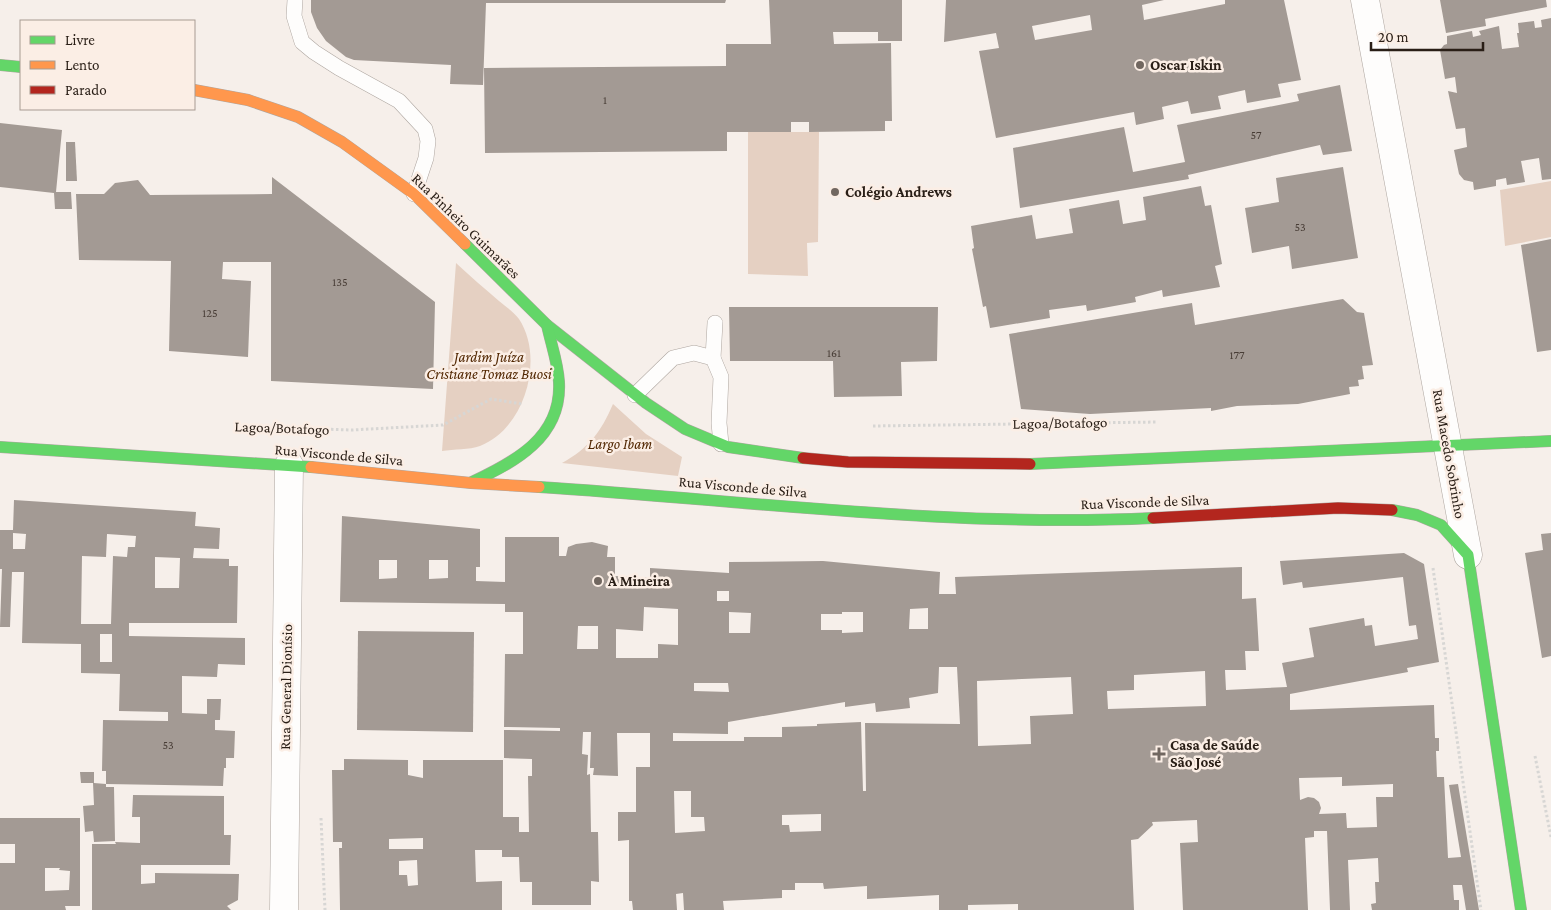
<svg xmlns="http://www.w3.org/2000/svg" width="1551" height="910" font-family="'Crimson Pro',serif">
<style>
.green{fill:#e5d0c2}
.building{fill:#a39a94;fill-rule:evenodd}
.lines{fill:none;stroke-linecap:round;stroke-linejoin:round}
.lane-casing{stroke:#aea6a0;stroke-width:16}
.street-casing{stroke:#aea6a0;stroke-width:29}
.fast-casing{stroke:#aea6a0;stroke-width:12}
.slow-casing{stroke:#aea6a0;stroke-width:12}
.jam-casing{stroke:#aea6a0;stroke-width:12}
.path{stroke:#d7d6d4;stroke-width:3;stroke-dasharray:2.5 2.5;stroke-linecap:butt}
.lane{stroke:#fefdfc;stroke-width:15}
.street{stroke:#fefdfc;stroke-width:28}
.fast{stroke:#63d668;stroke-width:11}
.slow{stroke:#ff974d;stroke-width:11}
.jam{stroke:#b3261e;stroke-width:11}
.poi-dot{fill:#716760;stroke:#fbeee5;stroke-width:2}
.labels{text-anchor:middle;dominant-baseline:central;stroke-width:5;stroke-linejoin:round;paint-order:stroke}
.number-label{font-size:12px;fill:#483d36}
.poi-label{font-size:15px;font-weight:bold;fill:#291e16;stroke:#fbeee5;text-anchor:start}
.street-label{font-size:15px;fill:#291e16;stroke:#fbeee5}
.park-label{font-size:15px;font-style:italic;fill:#512601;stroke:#fbeee5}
</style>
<rect width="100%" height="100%" fill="#f6efea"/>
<g class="green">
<path d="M748,132H819L818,242L807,243L808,276L748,274Z"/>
<path d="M1551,181V237L1505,246L1500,190Z"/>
<path d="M456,263C470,276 485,289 499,301C505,306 514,312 519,319C545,358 525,429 480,446C469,450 454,449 442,451Z"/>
<path d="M613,404L646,434L682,457L678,476L562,463C589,448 601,432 613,404Z"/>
</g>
<g class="building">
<path d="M311,0H726L725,3H486L483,85L450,84L451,65L354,60L346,57L326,41L317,28L311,12Z"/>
<path d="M769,0H902V41H878V32H833L834,44L891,43L892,121H885V131L809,132V122H791V132H727V151L485,153L484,68L726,66V44H771Z"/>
<path d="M946,0H1164L1142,5L1144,20L1225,4V0H1284L1301,80L1278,84L1281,97L1247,103L1245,90L1218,96L1221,109L1191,114L1188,101L1162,107L1164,119L1136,125L1134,112L996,138L979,51L999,48L996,33L944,42ZM1090,15L1092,30L1035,40L1032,26Z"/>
<path d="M1440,0H1546L1547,7L1485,19L1486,26L1446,33Z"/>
<path d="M1551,18V179L1542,180L1539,158L1521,161L1525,182L1507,185L1506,178L1496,180V186L1474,190L1473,182L1464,180L1459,174L1454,150L1467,147L1465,128L1456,129L1448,91L1457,93L1455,77L1445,79L1440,50L1444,45L1447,44V36L1472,31L1473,37L1481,35L1479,31L1499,26L1502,49L1519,47L1517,33H1519L1518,23L1534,21L1535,28L1542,27L1541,20Z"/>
<path d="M1340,85L1352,151L1323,155L1320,145L1188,175L1189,179L1020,208L1013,148L1124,127L1133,172L1185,162L1177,125L1299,101L1297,94Z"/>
<path d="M0,123L62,130L56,192H71L72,209H55L54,193L0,187Z"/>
<path d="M66,142H75L77,181H66Z"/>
<path d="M1343,167L1358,258L1292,269L1289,246L1252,253L1245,208L1279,202L1276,178Z"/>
<path d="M272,177L435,302L433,389L271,381V262H223L222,279L251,281L248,357L169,351L171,261L79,260L76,194H104L115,183L138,180L150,195L272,194Z"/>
<path d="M1201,186L1205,206L1211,205L1222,264L1215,266L1220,287L1163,297L1162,290L1135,297L1136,302L1087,311L1086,305L1049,310L1050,318L990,328L986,306L983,307L972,249L974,248L971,226L1032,215L1036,239L1073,233L1069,209L1119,200L1123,224L1146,220L1143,197Z"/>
<path d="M1551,239V350L1537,352L1521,245Z"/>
<path d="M1343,299L1357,312L1364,313L1373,365L1362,366L1364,379L1358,380L1359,386L1349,387L1350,394L1298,404L1237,406L1211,411V408L1090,414L1021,409L1009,334L1192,303L1195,325Z"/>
<path d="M729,307H938L937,361L901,362L902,396L834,397L833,361H730Z"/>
<path d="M14,500L196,512L195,526L220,528L219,549L194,548L193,558L229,559V566H238L237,623H129V636L245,638V665L218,664L217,677L182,676V713L207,714V699H221L220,720H215V730L235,731L234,758H226V768H224L223,786L106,784V787H114L115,841L94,842L93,831L85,832L83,806L94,805L93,783H81L80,772H94V783L106,784V771H102L103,720L168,721V712L119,711L120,674L81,673V644L22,643L24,572H12L10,627H0L2,569H0V530H13ZM13,533L26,534L25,549H13ZM107,534L136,536L135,547H128L127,557L113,556L111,624H81L82,556L106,557ZM155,557L180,558L179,588H155ZM100,634H112V662H100Z"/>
<path d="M342,516L480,529V567H476V581L505,582V537H559V556H566L568,547L576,544L592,542L608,546L607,557H615V576L650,578V568L729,573V562L823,561L940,572L939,594H956L955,577L1242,567V599L1256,598L1259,651H1245L1246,670H1225L1226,690L1287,687L1282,663L1314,657L1309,628L1364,618L1365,626L1372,625L1375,646L1418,639L1416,625L1409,626L1403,577L1303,588L1302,582L1283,585L1280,561L1404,553L1424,564L1439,662L1407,668L1408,672L1290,694V710L1434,705L1435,738H1439V751H1436L1437,777H1444L1448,858L1461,857L1449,785L1458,784L1479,910H1466L1462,885H1453L1454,900H1459V910H1372L1371,904L1376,903L1375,882H1379L1378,858L1348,860L1350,910H1330L1327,831H1314V837L1305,838L1308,910H1183L1180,843L1198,842L1197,820L1152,822L1153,825L1138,839L1131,840L1134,910H1018V904L968,905V910H939V895L867,899V886L824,889L823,883H795V890H782V898L723,901L724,910H684L683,893L676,894L677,910H633L632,901H629V840L618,841V812H636V767H650V733H617L618,776L593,775L594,768H590L591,732H583L582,754L588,755L587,775L590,774L591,832H598L599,882L591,881V905H532V882H520L519,857H502V850H475L476,882L502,881V910H340L339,848H342V842H333L332,770H344V759L408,760V775L423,778V760H503V817H519V832H529L528,776H532V759L504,758V730L560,731V728L504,727L505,654H523V612H505V604L340,602ZM379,560H397V578L379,579ZM429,560H448V578L429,579ZM717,591H729V601H717ZM644,607L678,609V645L658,644V658H616V629L643,631ZM928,608V629H909L910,609ZM729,612L751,613L750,633H729ZM842,612H863V632L842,633V630H821V614H842ZM578,626H598V649H577ZM939,667H957L960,724L865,723L866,791H863L861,722L817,724V726L782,727V737H744V741H673V733L728,734V722L845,702V707L875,703L876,712L910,708L909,698L938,693ZM1205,671L1206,706L1108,709L1107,691L1134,690V675ZM1071,677L1073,714L1030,716L1031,744L978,746L977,681ZM694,683H728L729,692L694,691ZM1342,777V786L1393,784V797H1376L1377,827L1347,828L1346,813L1319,814L1321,808L1319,802L1314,798L1308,797L1300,800L1299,778ZM674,791H691V817H704L705,831L675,833ZM821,814V831L790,832L789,825H782V815ZM423,838V849H389V839ZM417,860L418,885L408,886L407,875H399V861Z"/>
<path d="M1551,533V656L1542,658L1525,553L1543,550L1541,534Z"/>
<path d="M358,631L474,632L473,732L357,730Z"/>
<path d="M133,795L224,796V835H231L230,865H141V884L155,883V873L239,874L238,900L227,906L231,910H92V844H116L115,842L140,843V817H132Z"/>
<path d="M0,818H80V906H65L66,910H0V863H15V844H0ZM45,868H60L59,870L70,871L69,890L45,891Z"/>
</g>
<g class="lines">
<g class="lane-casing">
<g id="lane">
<path d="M295,0L294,16L302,42L314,52L339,68L399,101L425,129L428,141L426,158L414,194"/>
<path d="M713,358L715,323"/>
<path d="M635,395L673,358L694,353L713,358L721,377L719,423L721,444"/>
</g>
</g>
<g class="street-casing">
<g id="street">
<path d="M1365,0L1468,555"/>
<path d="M284,910L289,465"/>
</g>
</g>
<g class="fast-casing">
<g id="fast">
<path d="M0,65L21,67"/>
<path d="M465,244L547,325L646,403L685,429L728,447L803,458"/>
<path d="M0,447L311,467"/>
<path d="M1030,464L1551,441"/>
<path d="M472,482C515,462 562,437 559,382C558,363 551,344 547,325"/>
<path d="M539,487C743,500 949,528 1153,518"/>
<path d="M1392,510L1417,515L1441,525L1468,555L1521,910"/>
</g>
</g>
<g class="slow-casing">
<g id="slow">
<path d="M194,90L248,100L298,117L342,142L414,194L465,244"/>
<path d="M311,467L471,483L539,487"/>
</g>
</g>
<g class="jam-casing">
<g id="jam">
<path d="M803,458L848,462L1030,464"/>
<path d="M1153,518L1338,508L1392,510"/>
</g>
</g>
<g class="path">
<path d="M873,426L1157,422"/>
<path d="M261,427L352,430L443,425L491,399L522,404"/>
<path d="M1433,568L1481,910"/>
<path d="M1535,756L1551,837"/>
<path d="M321,818L325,910"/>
</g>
<use href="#lane" class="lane"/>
<use href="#street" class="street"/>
<use href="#fast" class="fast"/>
<use href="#slow" class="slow"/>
<use href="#jam" class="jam"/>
</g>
<g class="poi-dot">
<circle cx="1140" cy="65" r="5"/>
<circle cx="835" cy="192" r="5"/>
<circle cx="598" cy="581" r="5"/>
<path d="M1156.5 746.5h5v5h5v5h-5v5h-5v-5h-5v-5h5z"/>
</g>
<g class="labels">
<g class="number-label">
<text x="605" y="100">1</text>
<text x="1256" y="135">57</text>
<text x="1300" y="227">53</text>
<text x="340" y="282">135</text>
<text x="210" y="313">125</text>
<text x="834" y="353">161</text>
<text x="1237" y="355">177</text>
<text x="168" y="745">53</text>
</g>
<g class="poi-label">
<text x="1150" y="65">Oscar Iskin</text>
<text x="845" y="192">Colégio Andrews</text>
<text x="608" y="581">À Mineira</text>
<text x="1170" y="745">Casa de Saúde<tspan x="1170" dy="17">São José</tspan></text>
</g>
<g class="street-label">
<text transform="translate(466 226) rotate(44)">Rua Pinheiro Guimarães</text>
<text transform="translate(1060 423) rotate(-1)">Lagoa/Botafogo</text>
<text transform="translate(282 428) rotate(2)">Lagoa/Botafogo</text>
<text transform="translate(1449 454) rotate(80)">Rua Macedo Sobrinho</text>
<text transform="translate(339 455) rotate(5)">Rua Visconde de Silva</text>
<text transform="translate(743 487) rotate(5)">Rua Visconde de Silva</text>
<text transform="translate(1145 502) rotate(-2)">Rua Visconde de Silva</text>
<text transform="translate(286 687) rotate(-89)">Rua General Dionísio</text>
</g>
<g class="park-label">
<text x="489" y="357">Jardim Juíza<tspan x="489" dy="17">Cristiane Tomaz Buosi</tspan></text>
<text x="620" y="444">Largo Ibam</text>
</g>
</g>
<rect x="20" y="20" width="175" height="90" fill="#fbeee5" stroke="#a79b92"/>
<rect x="30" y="36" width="25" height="8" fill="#63d668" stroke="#a79b92"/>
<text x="65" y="45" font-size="15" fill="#291e16">Livre</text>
<rect x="30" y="61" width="25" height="8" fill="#ff974d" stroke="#a79b92"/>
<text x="65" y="70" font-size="15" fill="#291e16">Lento</text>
<rect x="30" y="86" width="25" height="8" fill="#b3261e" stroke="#a79b92"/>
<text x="65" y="95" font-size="15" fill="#291e16">Parado</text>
<path d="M1371 42v8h112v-8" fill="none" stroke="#291e16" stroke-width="2.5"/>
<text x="1378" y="42" font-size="15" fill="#291e16" stroke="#fbeee5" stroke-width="4" paint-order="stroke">20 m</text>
</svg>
